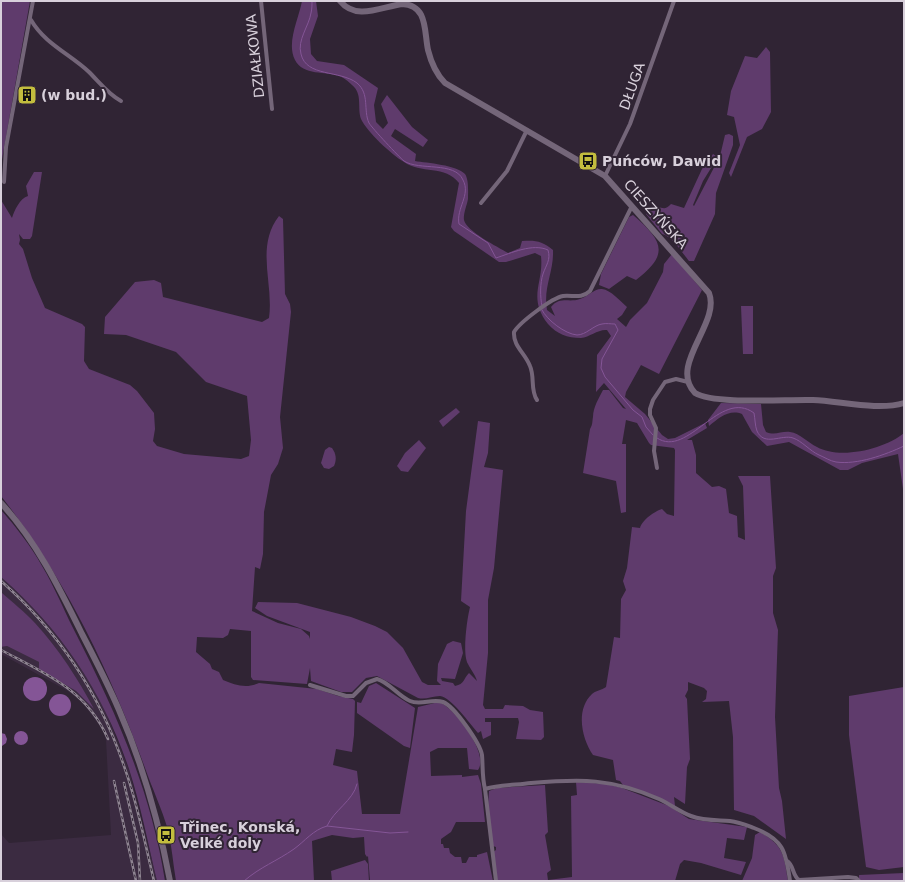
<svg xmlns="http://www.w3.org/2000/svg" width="905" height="882" font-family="'DejaVu Sans',sans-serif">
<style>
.built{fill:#3b2b41}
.green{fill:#5f3b6c}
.water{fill:#845596}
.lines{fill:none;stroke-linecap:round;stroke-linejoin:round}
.stream{stroke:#845596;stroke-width:1}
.street{stroke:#746679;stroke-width:4}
.secondary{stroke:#746679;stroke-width:6}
.rail-casing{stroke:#8f8592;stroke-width:2.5}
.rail{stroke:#302434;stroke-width:1;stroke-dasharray:3;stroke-linecap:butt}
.labels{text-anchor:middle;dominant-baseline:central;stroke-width:4;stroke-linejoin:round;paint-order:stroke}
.street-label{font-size:14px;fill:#d8d0db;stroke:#302434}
.poi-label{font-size:14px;font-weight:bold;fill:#d8d0db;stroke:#302434;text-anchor:start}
</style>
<rect width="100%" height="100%" fill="#302434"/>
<path class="built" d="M1,577L32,606L59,638L83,671L103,705L129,770L157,881H1V834L9,843L111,835L106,740L103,730L82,702L68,691L1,654V647L7,646L39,662L84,698L75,676L52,643L34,622L1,592Z"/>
<g class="green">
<path d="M1,1H30L1,165Z"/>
<path d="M302,1H316L318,16L310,39L311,54L317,61L344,65L378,88L374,105L376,122L383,129L388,123L381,104L387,95L412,127L428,140L423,147L395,129L391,136L416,154L415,161C427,163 457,165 465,174C469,180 468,192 468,199C467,205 463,214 464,220C466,231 498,247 508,253L520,248L522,241C536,240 542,241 553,250C554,272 543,287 547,310L555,316L551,307C560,296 569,303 580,299C587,297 595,288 602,289C611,290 620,301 627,307L622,315L617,319L626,327L630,320L647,303L663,272L664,264L672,254L702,290L659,374L641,365L626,392L625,397L645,414L662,435L668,439L675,438L705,423L707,428L687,440H692L696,455V473L712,487L719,486L726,489L729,513L737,516L738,537L745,540L743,486L738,476H770L776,568L773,576V613L778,630L775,717L779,788L782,801L786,839L754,816L734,810L733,737L729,701L702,702L706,699L707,691L704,688L688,682V690L685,696L687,699L690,759L687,767L685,804L674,797L675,806L623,785L620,781L616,780L613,760L593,755C582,739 575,710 592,694C595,691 602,690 606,687L614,637L620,638L621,599L626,590L623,581L627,568L632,527L640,528C642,520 655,511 662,509L667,514L674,516L675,450L674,448L651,445L649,443L637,423L626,420L622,444H626V512L621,513L616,481L583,473L590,429C593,424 592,422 593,417C593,407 599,398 603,390H609L623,408L626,409L604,383L596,392L597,355L611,336L607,330C598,329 590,337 581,338C567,338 557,334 548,324C527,297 544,283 541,256L535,253L506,262H499L454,231L451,227L459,183C446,165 420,174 404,162C391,154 367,132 361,119C357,107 363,94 352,85C349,82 343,77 339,76C326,71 303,76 295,60C286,43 299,18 302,1Z"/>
<path d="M766,47L770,52L771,112L762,129L747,137L731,177L729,173L740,145L734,117L727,115L731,91L745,56L757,58Z"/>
<path d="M729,134L733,136V145L716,193L715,214L694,261H689C683,254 672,236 662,234L646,214C648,212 651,209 654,208C661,204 663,213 671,204L684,208L702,169L713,154L716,156V160L703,181L693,205L694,206L720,156L725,135Z"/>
<path d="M34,172H42L32,236L30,239H23L19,234L20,240L19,244L23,249L32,278L45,308L82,324L85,327L84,361L89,369L130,385L137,391L154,413L155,429L153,441L157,446L184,454L241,459L249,456L251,440L247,396L206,382L176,352L126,335L104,334L105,317L135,282L154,280L161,283L163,297L262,322L269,318C274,284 255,247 279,216L283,219L285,294L290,304L291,312L280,417L283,448L278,464L271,475L264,512L263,554L260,569L255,567L252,611L278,623L301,629L309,636L310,639V632L267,616L255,608L258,602L297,603L351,617L375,626L387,632L403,648L422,682L428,685H441L437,681L438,664L447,644L453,641L461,643L463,653L455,679L441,678L442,681L453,683L455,686C465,684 463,679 469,673L477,681C475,674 471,670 468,664C462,654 467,619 470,607L461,601L466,511L478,421L490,423L488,453L484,467L503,470L494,568L488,600V653L483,705L485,709H503L505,705L523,706L530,710L543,712L544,737L541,740L516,739L519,722L518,718H485V722H491V735L483,739L481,731L478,733C470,724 451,697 440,696C432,696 426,700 418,698L377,676L366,678L352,692H341L311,681L310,668L307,684L253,680L251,677V631L230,629L228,635L223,638L197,637L196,652L210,664L212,669L219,672L223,680C235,685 246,689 259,683L317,689L338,696L353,699L355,701L354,735L352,752L336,749L333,765L357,771L362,814H400L418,707L439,702C454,707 490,754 478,770L469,769L467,748H438L430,752L431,776L462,775V777L478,775L481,784L485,822H456L451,832L441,839V844H443L444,848H449L450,853L455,857H461L462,863H466L469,857H477V855L487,852L493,881H370L368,856L367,857L365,854L364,837L353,838L332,835L312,841L314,881H176C173,864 172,847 168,830C162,809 152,788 145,768C110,671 64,576 1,496V200L12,218C14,211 20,198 28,196L26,186Z"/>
<path d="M633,215C663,241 670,254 636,280L627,276L609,289L599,285L601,274L629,217Z"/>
<path d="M741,306H753V354H743Z"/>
<path d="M721,403L761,404L763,425L766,432C775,436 781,431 790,432C800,433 808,443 817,447C840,460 885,449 904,433V496L898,454L862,463L848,470H840L789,442L767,446L752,432L742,414C729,409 719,418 709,426L708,420Z"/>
<path d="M456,408L460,412L443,427L439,421Z"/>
<path d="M419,440L426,448L408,472L401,471L397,466L405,453Z"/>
<path d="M329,447L332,448C336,454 337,459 334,466L329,469L324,468L321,463L325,450Z"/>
<path d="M1,510C16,527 31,546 42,566C54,586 63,608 73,628C115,710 151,790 165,881H157C148,844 141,806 129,769C104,694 61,629 1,577Z"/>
<path d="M1,592C12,602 25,612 35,623C59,649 78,679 94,709L76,691L39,669V662L7,646L1,647Z"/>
<path d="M376,683L415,708L410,748L404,746L357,713V702L361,703L369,686Z"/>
<path d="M904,687V867L879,870L866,867L849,735V696Z"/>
<path d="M576,782L608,784L622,788L669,806L689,819L747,827L744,840L727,838L724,858L746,862L741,875L701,863L684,860L680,864L675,881H497L493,852L496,850V847L493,846L488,805L489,791L497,788L545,785L548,832L545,835L551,870L547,873L548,880L572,877L571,796L577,795Z"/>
<path d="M760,832C784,846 784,855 788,881H742L752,858L755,835Z"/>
<path d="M365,860L368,864L369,881H332L331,871Z"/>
<path d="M904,873V881H861L859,879V875Z"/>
</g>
<g class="water">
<circle cx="35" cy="689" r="12"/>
<circle cx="60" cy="705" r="11"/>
<circle cx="21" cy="738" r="7"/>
<path d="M1,733L5,734L7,739L6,743L2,746Z"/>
</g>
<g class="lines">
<g class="stream">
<path d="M312,1C312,5 312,9 311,13C309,26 297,40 301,54C306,77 340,70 357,83C370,94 363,110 369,123C372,128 399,157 404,161C419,171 455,161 463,180C471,195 456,208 459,224L488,243L496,258C511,253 533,243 548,250C551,260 546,265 543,274C540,283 540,297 542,306"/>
<path d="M542,310C547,320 565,334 577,335C586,335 594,325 602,324C606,323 611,324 615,324L618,330L602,359L601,368L605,377L633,410L642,417L646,427L653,435"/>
<path d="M657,438C688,459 720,388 754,413C755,418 755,426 757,431C764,447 782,434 793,438C802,441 810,451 819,455C824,457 830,461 836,462C857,465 885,455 904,446"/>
<path d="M327,826C334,810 353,801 357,784"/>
<path d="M244,881C260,867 277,861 294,849C305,841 313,830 327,826L390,833L408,832"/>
</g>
<g class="street">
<path d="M261,1L272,109"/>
<path d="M31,20C45,44 70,54 89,72C100,83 108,94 121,101"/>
<path d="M605,176L630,124L674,1"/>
<path d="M4,182L6,147L33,1"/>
<path d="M481,203L507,171L527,130"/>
<path d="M537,400C530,390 535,377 530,366C525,353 513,346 514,332C520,322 552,298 563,296C574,295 581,299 590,291L632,206"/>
<path d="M657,468L654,451L656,428L650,415V409L653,400L665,382L676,379L688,382"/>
<path d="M310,685L346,696H353L366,683L377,679C389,682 398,696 410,701C421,706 432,698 443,702C454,706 480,743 482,755C483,767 482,777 485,789"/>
<path d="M787,861C794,865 792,875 799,880L848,877L856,878L859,881"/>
<path d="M496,881L485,789C500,785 516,785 531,783C581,779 611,778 659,799C670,804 680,812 691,816C704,821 717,820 730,821C739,822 746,825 754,828C783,839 786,851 790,881"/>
</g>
<g class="secondary">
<path d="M340,1C356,21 381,7 402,4C428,5 424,31 428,50C431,62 436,74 445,83L605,176L709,293C721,323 668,365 695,393C715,405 787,399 813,400C840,401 878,411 904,403"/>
<path d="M1,503C36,541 59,587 82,634C95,659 108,684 119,710C143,765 159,823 170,881"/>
</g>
<g class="rail-casing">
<g id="rail">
<path d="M1,581C59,632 101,696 125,769C138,805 145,844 154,881"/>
<path d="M1,650C46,674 87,690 108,739"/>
<path d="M114,781L136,881"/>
<path d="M124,783L138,843L140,881"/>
</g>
</g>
<use href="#rail" class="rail"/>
</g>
<defs>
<g id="building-square" transform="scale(1)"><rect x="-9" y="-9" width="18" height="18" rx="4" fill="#c3bd3e" stroke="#302434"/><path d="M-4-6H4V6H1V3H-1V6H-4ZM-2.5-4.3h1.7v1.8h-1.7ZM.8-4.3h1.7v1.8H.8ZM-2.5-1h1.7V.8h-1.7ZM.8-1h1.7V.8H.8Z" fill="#111"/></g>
<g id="bus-square" transform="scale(1)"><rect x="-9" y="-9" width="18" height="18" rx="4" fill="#c3bd3e" stroke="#302434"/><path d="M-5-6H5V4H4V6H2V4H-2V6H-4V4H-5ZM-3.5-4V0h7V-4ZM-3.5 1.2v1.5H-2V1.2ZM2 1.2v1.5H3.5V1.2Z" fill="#111"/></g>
</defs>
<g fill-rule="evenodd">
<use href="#building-square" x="27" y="95"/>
<use href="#bus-square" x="588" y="161"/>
<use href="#bus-square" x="166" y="835"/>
</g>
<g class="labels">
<g class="street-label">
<text transform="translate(255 56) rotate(-96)">DZIAŁKOWA</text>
<text transform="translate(632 86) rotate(-70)">DŁUGA</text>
<text transform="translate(656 214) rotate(48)">CIESZYŃSKA</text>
</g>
<g class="poi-label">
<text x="41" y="95">(w bud.)</text>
<text x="602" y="161">Puńców, Dawid</text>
<text x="180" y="827">Třinec, Konská,<tspan x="180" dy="16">Velké doly</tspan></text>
</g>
</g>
<rect width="905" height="882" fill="none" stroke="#d8d0db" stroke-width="4"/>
</svg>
